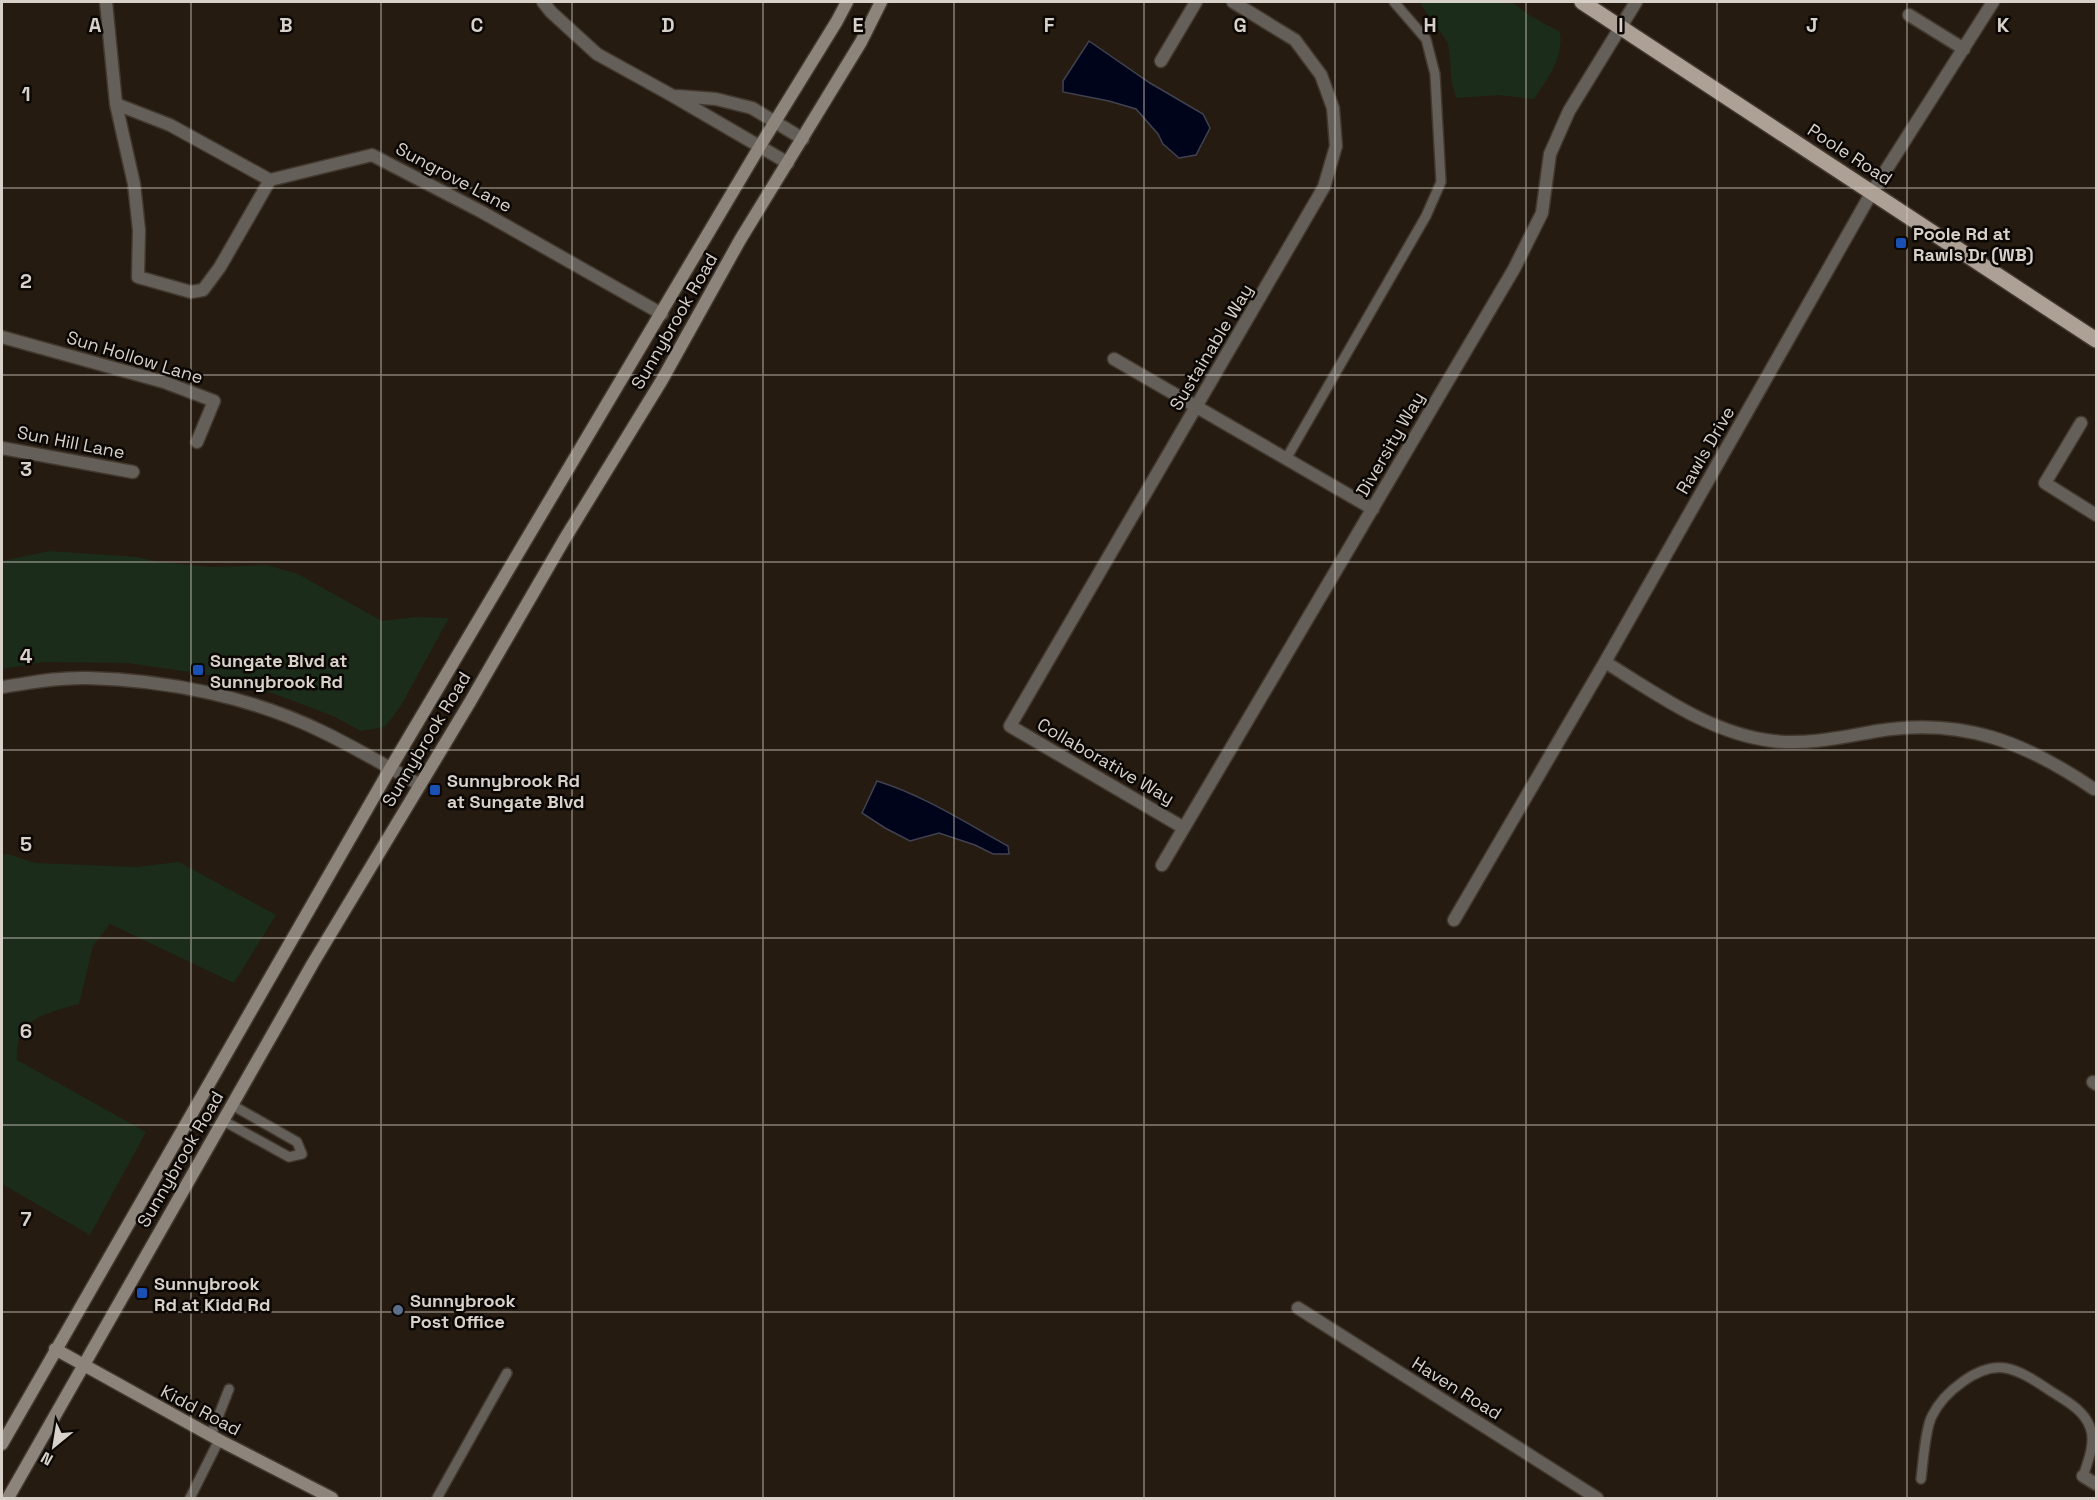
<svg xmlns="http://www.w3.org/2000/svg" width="2098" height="1500" font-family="'Space Grotesk',sans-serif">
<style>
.green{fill:#1c2c1a}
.water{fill:#00041b;stroke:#414250;stroke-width:1.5}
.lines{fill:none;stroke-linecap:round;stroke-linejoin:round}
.lane-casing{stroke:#42382e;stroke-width:12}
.street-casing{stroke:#42382e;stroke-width:15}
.secondary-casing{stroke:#42382e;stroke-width:15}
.primary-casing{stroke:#42382e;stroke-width:18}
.lane{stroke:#645f59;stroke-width:9}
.street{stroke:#645f59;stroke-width:12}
.secondary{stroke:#8d847b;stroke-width:12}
.primary{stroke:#ada196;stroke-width:15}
.grid{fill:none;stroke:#d8d1ca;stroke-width:1.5;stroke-opacity:0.55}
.transit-dot{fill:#1a4fb4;stroke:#0b0704;stroke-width:2}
.service-dot{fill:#5c6f8a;stroke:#0b0704;stroke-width:2}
.labels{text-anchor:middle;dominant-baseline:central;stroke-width:5;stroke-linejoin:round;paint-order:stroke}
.street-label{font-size:18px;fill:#d8d1ca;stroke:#0b0704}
.poi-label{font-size:18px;font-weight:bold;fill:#d8d1ca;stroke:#0b0704;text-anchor:start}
.grid-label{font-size:20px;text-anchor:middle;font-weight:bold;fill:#d8d1ca;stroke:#0b0704;stroke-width:5;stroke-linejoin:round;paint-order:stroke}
</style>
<rect width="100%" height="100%" fill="#251b10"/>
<path class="green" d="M 1419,2 L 1512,2 L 1529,15 L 1560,32 C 1564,58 1548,78 1534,99 L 1498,95 L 1456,98 L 1452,83 L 1448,43 Z
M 49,551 L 138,557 L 157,562 L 213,567 L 267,565 L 298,574 L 382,621 L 416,617 L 449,618 L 400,707 L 385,727 L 361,731 L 333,716 L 275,694 L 216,676 L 128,663 L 44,662 L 2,669 L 2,561 Z
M 8,854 L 35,863 L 135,867 L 179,862 L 276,915 L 234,983 L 110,924 L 93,946 L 79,1004 C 47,1013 14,1018 17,1060 L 146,1132 L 90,1235 L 2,1184 L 2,855 Z"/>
<path class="water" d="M 1089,41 L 1150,83 L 1203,114 L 1210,128 L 1196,155 L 1179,158 L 1163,144 L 1158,134 L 1136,109 L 1109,101 L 1063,92 L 1063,81 Z
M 877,781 C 923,795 966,823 1008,846 L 1009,854 L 993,854 L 975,845 L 939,833 L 910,841 L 885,828 L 862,813 Z"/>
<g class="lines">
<defs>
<path id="lane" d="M 1286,459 L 1426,216 L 1441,182 L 1435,74 L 1426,39 L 1394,2
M 222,1120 L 289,1157 L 302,1154 L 297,1142 L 232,1105
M 211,1435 L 229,1389
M 1921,1479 C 1923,1464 1925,1429 1932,1416 C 1943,1393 1978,1364 2005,1368 C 2021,1371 2034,1380 2046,1388 C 2062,1399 2083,1408 2090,1427 C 2096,1442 2088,1462 2083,1476
M 190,1498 L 219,1440
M 437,1498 L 507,1373"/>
<path id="street" d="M 106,2 L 116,104 L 170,125 L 270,180 L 372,155 L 482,212 L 662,314
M 543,2 L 551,12 L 597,54 L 673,96 L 788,163
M 1909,15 L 1964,49
M 1161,61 L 1196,2
M 677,96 L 716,99 L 752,108 L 803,139
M 116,104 L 134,184 L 139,230 L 138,277 L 191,292 L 203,290 L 220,267 L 270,180
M 2,337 L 164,382 L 214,401 L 197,442
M 1114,359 L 1373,509
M 2081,423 L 2045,483 L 2096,515
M 2,448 L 133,472
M 1605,662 C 1657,694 1711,734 1773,741 C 1808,745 1842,737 1877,731 C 1962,717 2025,742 2094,789
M 2,687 C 30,683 59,677 88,678 C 167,680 252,697 323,732 C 356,748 388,767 420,785
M 1184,828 L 1010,726 L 1324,187 L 1336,146 L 1333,108 L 1321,75 L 1295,40 L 1233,2
M 1162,865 L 1514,269 L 1542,213 L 1550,154 L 1569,111 L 1636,2
M 1454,920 L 1605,662 L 1872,192 L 1993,2
M 2093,1082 L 2096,1084
M 1298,1308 L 1597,1498
M 2083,1476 L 2096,1484"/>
<path id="secondary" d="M 55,1349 L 219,1440 L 332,1498
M 2,1444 L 390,769 L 760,146 L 837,21 L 847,2
M 8,1498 L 313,963 L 470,702 L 564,540 L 662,380 L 740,240 L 861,42 L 881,2"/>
<path id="primary" d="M 1582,2 L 2096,340"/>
</defs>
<use href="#lane" class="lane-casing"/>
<use href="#street" class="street-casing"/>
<use href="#secondary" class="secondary-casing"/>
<use href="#primary" class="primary-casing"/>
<use href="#lane" class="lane"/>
<use href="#street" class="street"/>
<use href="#secondary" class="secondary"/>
<use href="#primary" class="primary"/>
</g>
<path class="grid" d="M 191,2 L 191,1498M 381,2 L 381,1498M 572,2 L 572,1498M 763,2 L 763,1498M 954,2 L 954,1498M 1144,2 L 1144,1498M 1335,2 L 1335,1498M 1526,2 L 1526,1498M 1717,2 L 1717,1498M 1907,2 L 1907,1498M 2,188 L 2096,188M 2,375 L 2096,375M 2,562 L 2096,562M 2,750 L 2096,750M 2,938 L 2096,938M 2,1125 L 2096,1125M 2,1312 L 2096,1312"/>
<g class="transit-dot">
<rect x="1895" y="237" width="12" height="12" rx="3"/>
<rect x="192" y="664" width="12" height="12" rx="3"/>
<rect x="429" y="784" width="12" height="12" rx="3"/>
<rect x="136" y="1287" width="12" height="12" rx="3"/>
</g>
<circle class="service-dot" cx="398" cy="1310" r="6"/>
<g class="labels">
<g class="street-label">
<text transform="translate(1850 154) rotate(33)">Poole Road</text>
<text transform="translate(454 177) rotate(28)">Sungrove Lane</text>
<text transform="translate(674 321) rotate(-60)">Sunnybrook Road</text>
<text transform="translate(1211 347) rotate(-59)">Sustainable Way</text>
<text transform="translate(135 357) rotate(17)">Sun Hollow Lane</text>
<text transform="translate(71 442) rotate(11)">Sun Hill Lane</text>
<text transform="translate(1390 444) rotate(-60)">Diversity Way</text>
<text transform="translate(1705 450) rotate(-60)">Rawls Drive</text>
<text transform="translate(426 739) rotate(-59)">Sunnybrook Road</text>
<text transform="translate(1106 761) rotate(30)">Collaborative Way</text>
<text transform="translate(180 1159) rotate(-60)">Sunnybrook Road</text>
<text transform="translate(1457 1388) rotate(32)">Haven Road</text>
<text transform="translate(201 1410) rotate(28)">Kidd Road</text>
</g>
<g class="poi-label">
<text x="1913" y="233">Poole Rd at<tspan x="1913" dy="21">Rawls Dr (WB)</tspan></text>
<text x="210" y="660">Sungate Blvd at<tspan x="210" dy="21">Sunnybrook Rd</tspan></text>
<text x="447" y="780">Sunnybrook Rd<tspan x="447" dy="21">at Sungate Blvd</tspan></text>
<text x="154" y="1283">Sunnybrook<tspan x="154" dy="21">Rd at Kidd Rd</tspan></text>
<text x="410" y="1300">Sunnybrook<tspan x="410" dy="21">Post Office</tspan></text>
</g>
</g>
<g class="grid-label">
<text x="95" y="32">A</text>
<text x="286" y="32">B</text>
<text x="477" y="32">C</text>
<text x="668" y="32">D</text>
<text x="858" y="32">E</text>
<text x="1049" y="32">F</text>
<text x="1240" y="32">G</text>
<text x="1430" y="32">H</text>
<text x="1621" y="32">I</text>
<text x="1812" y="32">J</text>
<text x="2003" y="32">K</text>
<text x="26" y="101">1</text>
<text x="26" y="288">2</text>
<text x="26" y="476">3</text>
<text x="26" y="663">4</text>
<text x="26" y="851">5</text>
<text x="26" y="1038">6</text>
<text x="26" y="1226">7</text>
</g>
<rect width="2098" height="1500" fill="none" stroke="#d8d1ca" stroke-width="6"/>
<g transform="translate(54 1446) rotate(210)" stroke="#0b0704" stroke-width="4.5" paint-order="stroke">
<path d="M0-4.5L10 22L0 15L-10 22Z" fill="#d8d1ca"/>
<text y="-9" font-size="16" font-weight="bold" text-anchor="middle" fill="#d8d1ca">N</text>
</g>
</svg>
